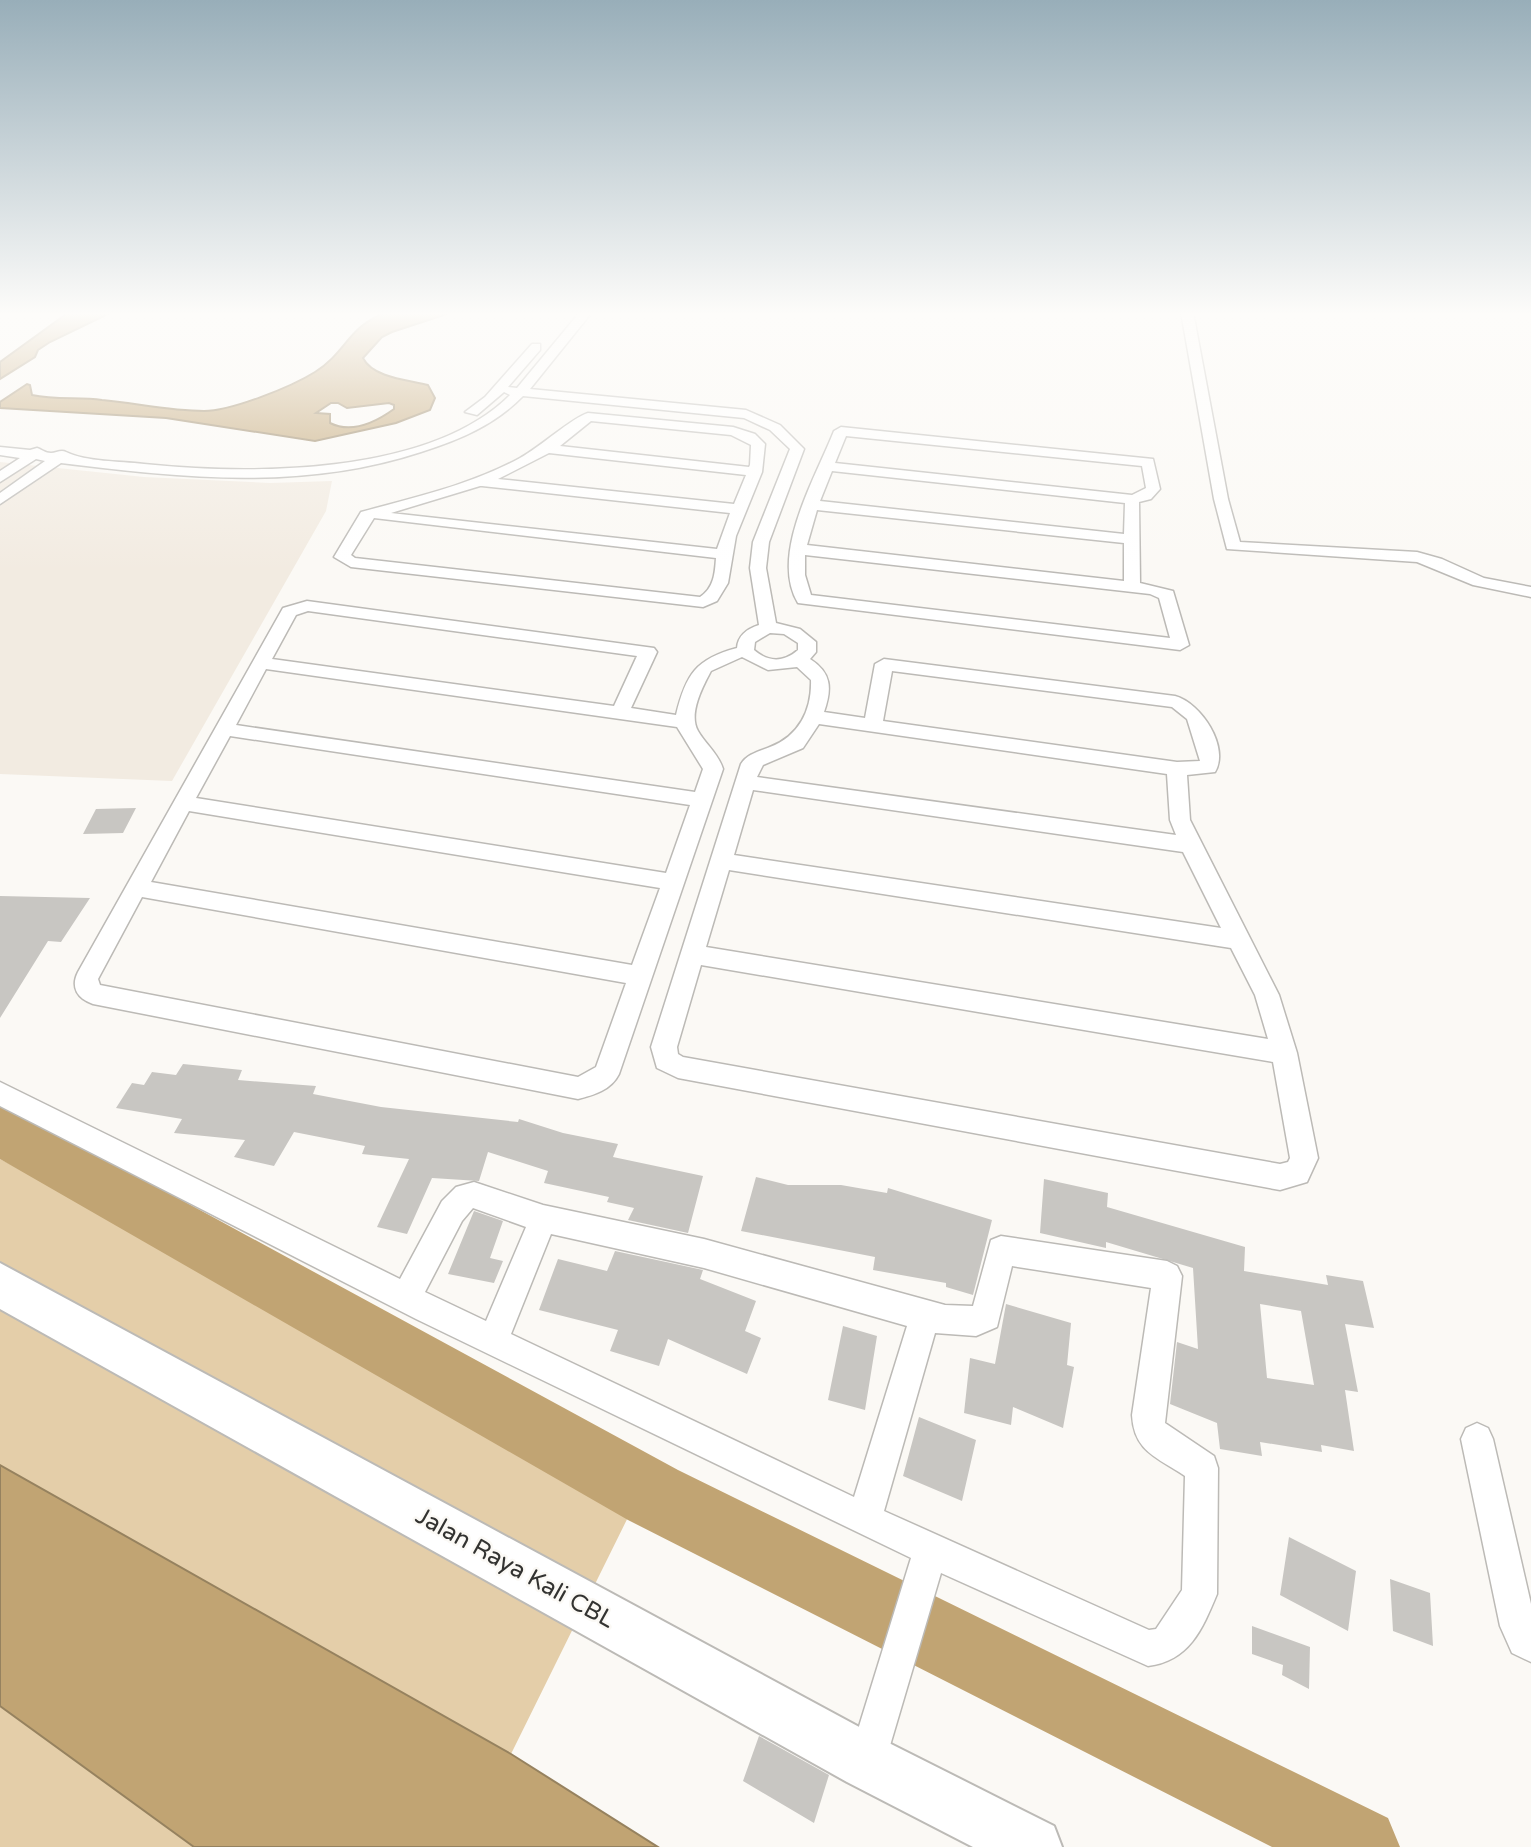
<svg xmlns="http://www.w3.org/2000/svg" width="1531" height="1847" font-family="'Varela Round',sans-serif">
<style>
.built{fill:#f2ebe1}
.green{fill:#e4cea9}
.water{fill:#c1a473;stroke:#96825f;stroke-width:2;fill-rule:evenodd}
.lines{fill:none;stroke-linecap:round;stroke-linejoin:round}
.river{fill:#c1a473;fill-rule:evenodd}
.building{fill:#c8c6c2;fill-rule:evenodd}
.street-casing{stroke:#bcbab6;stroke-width:3}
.secondary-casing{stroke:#bcbab6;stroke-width:4}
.street{fill:#fff;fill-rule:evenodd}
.secondary{fill:#fff;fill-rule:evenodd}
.labels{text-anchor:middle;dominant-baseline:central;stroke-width:5;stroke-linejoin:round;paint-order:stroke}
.near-street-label{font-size:24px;fill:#333331;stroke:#fbf9f5}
</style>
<rect width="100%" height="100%" fill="#fbf9f5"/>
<path class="built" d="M 0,462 L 144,477 L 270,483 L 332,481 L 326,511 L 172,781 L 0,774 Z"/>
<path class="green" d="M 0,1159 L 641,1491 L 511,1754 L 0,1465 Z
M 0,1706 L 194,1847 L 0,1847 Z"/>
<path class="water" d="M 69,312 L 112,312 L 50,342 L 38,350 L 35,357 L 0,379 L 0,362 Z
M 388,312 L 453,312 L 392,332 L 382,337 L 363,358 C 373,378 409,380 428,385 L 435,398 L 430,410 L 396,423 L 315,441 L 166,418 L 0,408 L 0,402 L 27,384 L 30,385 L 32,395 C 55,400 79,397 102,400 C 135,403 170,411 204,411 C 231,411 291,387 315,372 C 347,352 348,325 388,312 ZM 331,403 L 338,403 L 347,408 L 389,403 L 394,405 L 394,409 C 376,422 352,434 330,423 L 330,414 L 316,413 Z
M 0,1465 L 511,1754 L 658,1847 L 194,1847 L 0,1706 Z"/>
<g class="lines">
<path class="river" d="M 0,1105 L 20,1112 L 678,1470 L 1388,1818 L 1400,1847 L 1272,1847 L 628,1520 L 0,1159 Z"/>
</g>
<path class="building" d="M 136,808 L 123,833 L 83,834 L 96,809 Z
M 0,896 L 90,898 L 61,942 L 48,941 L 0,1018 Z
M 183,1064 L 242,1070 L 238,1080 L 316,1086 L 313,1094 L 381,1107 L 518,1122 L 519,1119 L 563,1133 L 618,1144 L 613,1157 L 703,1176 L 688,1233 L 628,1220 L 634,1208 L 607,1202 L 609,1197 L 544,1183 L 548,1171 L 488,1152 L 479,1181 L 432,1178 L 407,1234 L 377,1227 L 409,1159 L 362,1154 L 365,1146 L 294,1132 L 274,1166 L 234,1157 L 245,1140 L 174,1133 L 182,1119 L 116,1108 L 132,1083 L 144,1085 L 152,1072 L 176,1075 Z
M 756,1177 L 788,1185 L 841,1185 L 887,1193 L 888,1188 L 992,1220 L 973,1295 L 946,1287 L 946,1283 L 873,1270 L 875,1257 L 741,1231 Z
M 1044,1179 L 1108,1193 L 1107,1207 L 1245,1247 L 1244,1271 L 1328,1285 L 1326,1275 L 1363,1281 L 1374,1328 L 1345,1324 L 1358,1392 L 1345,1390 L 1354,1451 L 1321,1445 L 1322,1452 L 1260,1442 L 1262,1456 L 1220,1449 L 1217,1423 L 1170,1404 L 1177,1342 L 1198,1349 L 1193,1268 L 1106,1242 L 1106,1248 L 1040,1233 ZM 1260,1304 L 1301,1311 L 1314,1385 L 1267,1378 Z
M 474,1211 L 503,1221 L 490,1258 L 503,1261 L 494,1283 L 448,1274 Z
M 615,1251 L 703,1270 L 700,1279 L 756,1301 L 745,1331 L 761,1338 L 747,1374 L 668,1339 L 659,1366 L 610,1351 L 618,1330 L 539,1310 L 558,1259 L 607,1271 Z
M 1006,1304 L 1071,1323 L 1067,1365 L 1074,1367 L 1063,1428 L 1013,1407 L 1011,1425 L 964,1413 L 970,1358 L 995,1364 Z
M 843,1326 L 877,1336 L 865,1410 L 828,1400 Z
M 919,1417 L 976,1440 L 962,1501 L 903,1476 Z
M 1289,1537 L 1356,1571 L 1348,1631 L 1280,1595 Z
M 1390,1579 L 1430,1593 L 1433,1646 L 1393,1631 Z
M 1252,1626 L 1310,1647 L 1309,1689 L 1282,1675 L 1283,1665 L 1252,1654 Z
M 759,1736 L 829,1775 L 814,1823 L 743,1781 Z"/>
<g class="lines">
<defs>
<path id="street" d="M 580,312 L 592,312 L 530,389 L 746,410 L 780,425 L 804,449 L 769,542 L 766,568 L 776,623 L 800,629 L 816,642 L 816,652 L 810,659 C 832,673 832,689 824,712 L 865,718 L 875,664 L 884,659 L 1175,696 C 1201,703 1230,747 1215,772 L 1187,775 L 1190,820 L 1279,995 L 1297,1053 L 1318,1158 L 1307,1182 L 1280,1190 L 678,1078 L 657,1068 L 651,1047 L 741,764 C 747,754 760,751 770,747 C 799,736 812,710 811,680 L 797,667 L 768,670 L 742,657 L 711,671 C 703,686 688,714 698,731 C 706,745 718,753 723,769 L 619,1074 C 611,1090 594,1095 578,1099 L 93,1004 C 78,999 70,988 78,972 L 283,608 L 307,601 L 654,648 L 657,652 L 631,708 L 676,715 C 686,674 696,659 737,648 C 738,635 747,629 759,625 L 750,568 L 753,542 L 790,449 L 770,430 L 744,418 L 523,396 C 495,425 459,440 421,452 C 303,491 182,478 61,463 L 0,504 L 0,493 L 45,461 L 36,459 L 0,482 L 0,471 L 20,458 L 0,455 L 0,447 L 30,450 L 37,448 C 43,450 45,453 51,453 C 56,453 61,449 66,452 C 87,462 119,461 144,464 C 250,475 429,476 510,395 L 504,392 L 477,415 L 465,412 L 485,397 L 532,344 L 540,344 L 540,350 L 508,387 L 517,388 ZM 308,611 L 637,656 L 614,706 L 272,659 L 296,615 ZM 770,633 L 784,634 L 798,643 L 798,650 C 783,663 768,662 754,650 L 755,642 ZM 266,669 L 677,727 L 703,769 L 695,792 L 236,725 ZM 892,671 L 1172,707 L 1187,719 L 1200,761 L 1177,762 L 883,721 ZM 819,724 L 1167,774 L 1170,820 L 1176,835 L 757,777 L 763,765 L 803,748 ZM 230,736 L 690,805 L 666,873 L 196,798 ZM 753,790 L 1183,852 L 1221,928 L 734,855 ZM 189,811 L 660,888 L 632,965 L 151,882 ZM 729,870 L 1231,948 L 1255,995 L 1268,1039 L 706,947 ZM 142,897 L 626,983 L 596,1067 L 578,1077 L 100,985 L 98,979 ZM 701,965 L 1273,1062 L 1290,1158 L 1288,1162 L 1280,1164 L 683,1057 L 678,1054 L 677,1047 Z
M 1181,312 L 1193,312 L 1228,499 L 1240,542 L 1417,552 L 1442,559 L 1484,578 L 1531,587 L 1531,597 L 1473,585 L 1417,562 L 1227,549 L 1214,499 Z
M 588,413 L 733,427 L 755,434 L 765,444 L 762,472 L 736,536 L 728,583 L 717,601 L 703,607 L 351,567 L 334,557 L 361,512 C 415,497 471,485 520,458 C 539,448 573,417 588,413 ZM 591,421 L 731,435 L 751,445 L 750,465 L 749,467 L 560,446 ZM 549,453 L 746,475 L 734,504 L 498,479 ZM 480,486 L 482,486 L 730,513 L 717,549 L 391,513 ZM 374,518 L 716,558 C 715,573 714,588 700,597 L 355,558 L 351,555 Z
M 841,427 L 1153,459 L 1160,489 L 1151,499 L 1139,502 L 1140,583 L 1173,591 L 1189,645 L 1180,650 L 798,603 C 769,555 816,477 834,431 ZM 846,436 L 1142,466 L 1146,488 L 1132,495 L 835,463 ZM 832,471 L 1125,503 L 1124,534 L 820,501 ZM 817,510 L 1124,543 L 1124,581 L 807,545 ZM 805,555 L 1150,594 L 1159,598 L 1170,638 L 811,595 L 805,575 Z
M 0,1082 L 400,1279 L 442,1201 L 456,1187 L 474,1182 L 543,1205 L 704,1239 L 945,1305 L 973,1306 L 991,1240 L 1001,1236 L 1167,1261 L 1177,1266 L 1182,1276 L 1165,1423 L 1214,1456 L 1218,1468 L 1217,1594 C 1202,1630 1189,1661 1148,1666 L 941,1573 L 881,1776 L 867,1781 L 853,1776 L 848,1762 L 911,1558 L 416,1319 L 0,1106 ZM 473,1208 L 526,1227 L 486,1321 L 425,1292 L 462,1221 ZM 551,1234 L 704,1268 L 907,1326 L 854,1497 L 511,1334 ZM 1012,1266 L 1151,1288 L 1132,1415 C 1134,1452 1157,1457 1185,1476 L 1182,1590 L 1156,1629 L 1149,1630 L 884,1511 L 935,1333 L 976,1336 L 997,1327 Z
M 1477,1423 L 1488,1428 L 1493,1439 L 1531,1604 L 1531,1662 L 1512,1653 L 1500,1626 L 1461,1439 L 1466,1428 Z"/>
<path id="secondary" d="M 0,1263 L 887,1742 L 1054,1826 L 1062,1847 L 973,1847 L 847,1782 L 0,1309 Z"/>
</defs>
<use href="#street" class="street-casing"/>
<use href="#secondary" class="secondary-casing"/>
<use href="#street" class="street"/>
<use href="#secondary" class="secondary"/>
</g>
<linearGradient id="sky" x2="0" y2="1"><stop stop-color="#98aeb9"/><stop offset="0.55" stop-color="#fdfcfa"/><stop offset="1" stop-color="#fdfcfa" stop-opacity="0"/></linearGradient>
<rect width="1531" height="571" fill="url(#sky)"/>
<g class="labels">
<g class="near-street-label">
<text transform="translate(515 1568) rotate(29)">Jalan Raya Kali CBL</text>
</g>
</g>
</svg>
